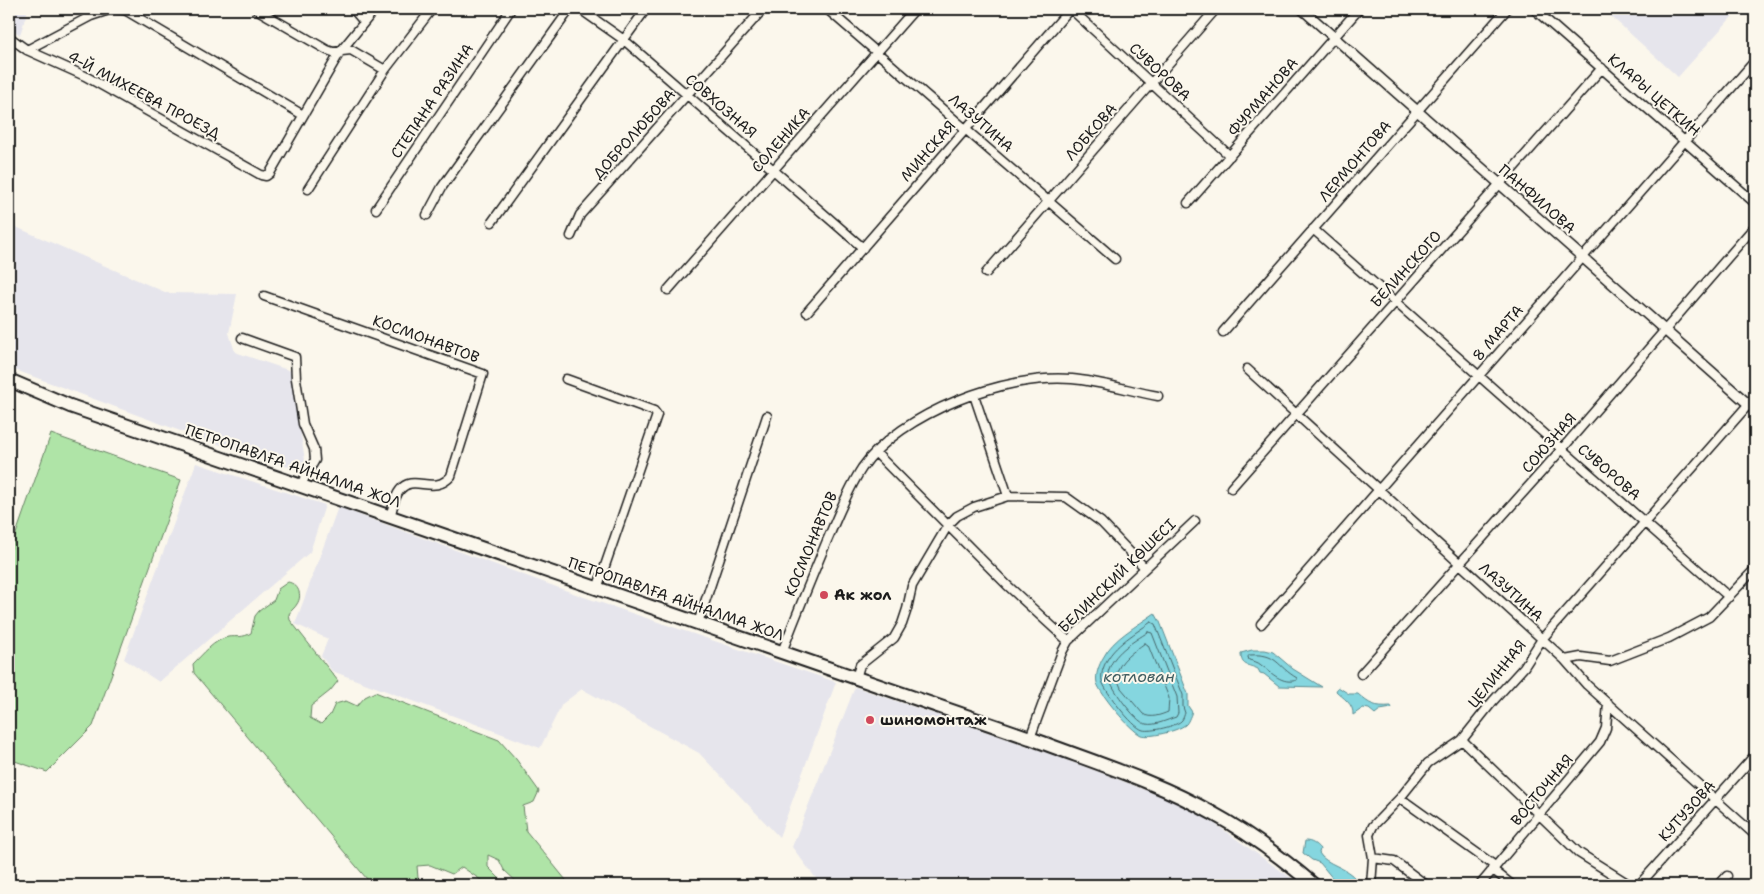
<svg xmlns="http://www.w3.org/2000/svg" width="1764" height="894" font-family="'Shantell Sans',sans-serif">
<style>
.built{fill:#e6e5ec}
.green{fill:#afe4a7;stroke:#668062}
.water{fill:#85d6df;stroke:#5b8c91}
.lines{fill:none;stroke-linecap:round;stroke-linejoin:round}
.shore{stroke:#46666a;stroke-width:1}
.minor-casing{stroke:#1c1c1c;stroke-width:11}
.tertiary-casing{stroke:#1c1c1c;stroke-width:12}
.trunk-casing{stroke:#1c1c1c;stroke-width:16}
.minor{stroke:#fbf7ec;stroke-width:8}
.tertiary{stroke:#fbf7ec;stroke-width:9}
.trunk{stroke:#fbf7ec;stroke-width:12}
.poi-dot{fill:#d1495b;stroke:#fbf7ec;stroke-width:2}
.labels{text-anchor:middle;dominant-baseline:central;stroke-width:4;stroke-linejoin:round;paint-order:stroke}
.street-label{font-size:15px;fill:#1c1c1c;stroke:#fbf7ec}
.poi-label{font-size:15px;font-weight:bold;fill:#1c1c1c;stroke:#fbf7ec;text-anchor:start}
.water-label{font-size:16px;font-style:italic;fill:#415d60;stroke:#fbf7ec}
</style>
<rect width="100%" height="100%" fill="#fbf7ec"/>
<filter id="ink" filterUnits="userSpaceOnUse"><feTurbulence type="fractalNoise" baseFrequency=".02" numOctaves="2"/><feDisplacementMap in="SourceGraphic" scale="10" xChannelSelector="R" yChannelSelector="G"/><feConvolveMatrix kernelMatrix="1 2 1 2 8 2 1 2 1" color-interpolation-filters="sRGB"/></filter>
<g filter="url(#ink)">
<path class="built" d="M 9,9 L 28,9 L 20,35 L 9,27 Z
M 1603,9 L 1739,9 L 1678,77 Z
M 9,224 L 167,293 L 237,294 L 229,333 L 235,352 L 291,371 L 307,473 L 202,439 L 10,368 Z
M 196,463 L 325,505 L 310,552 L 159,682 L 124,659 Z
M 338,507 L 581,596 L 836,682 L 779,837 L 699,753 L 582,689 L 562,704 L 540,748 L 332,671 L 321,656 L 328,639 L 295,624 Z
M 855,687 L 1031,747 L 1110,776 L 1175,802 L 1211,821 L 1301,885 L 821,885 L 792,847 Z"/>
<path class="green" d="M 51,434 L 181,480 L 93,726 L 47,772 L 9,759 L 9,554 Z
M 288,582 C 298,584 303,595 297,604 C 295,608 291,610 289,614 L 290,620 L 338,681 L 330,691 L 311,706 L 310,718 L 321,724 L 330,715 L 335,704 L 346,701 L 357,706 L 365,697 L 375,692 L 499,740 L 516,759 L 539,791 L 534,802 L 523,806 L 526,831 L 570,885 L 520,885 L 504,870 L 499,860 L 488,855 L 488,867 L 506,885 L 488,885 L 462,867 L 452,874 L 430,865 L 417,866 L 418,878 L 422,885 L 372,885 L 194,673 L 193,664 C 203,654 214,640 228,637 C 237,636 243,638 251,633 L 255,616 L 259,611 L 274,600 L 278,589 Z"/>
<path class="water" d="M 1155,613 L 1160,622 L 1188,694 L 1188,706 L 1192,712 C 1190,716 1188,723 1185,725 C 1177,731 1150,738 1141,735 C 1130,730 1100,694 1097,683 C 1095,675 1099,665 1103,658 C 1113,638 1137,626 1155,613 Z
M 1252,650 L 1265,650 L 1273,652 L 1293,669 L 1322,687 L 1279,686 L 1264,674 L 1260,673 L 1258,669 C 1248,664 1241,667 1241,653 Z
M 1338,687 L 1349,694 L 1358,694 C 1370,705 1375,707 1391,706 L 1392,708 L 1380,710 L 1375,714 L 1369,709 L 1363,708 L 1353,715 C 1354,704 1343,698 1336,691 Z
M 1305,841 C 1311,841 1316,844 1320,849 L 1319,853 L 1322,857 C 1333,867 1353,869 1359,885 L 1338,885 L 1320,863 L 1312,860 L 1303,853 Z"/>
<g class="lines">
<path class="shore" d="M 1151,622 L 1155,624 L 1183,695 L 1183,707 L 1185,713 C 1184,715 1184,717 1182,720 C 1178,726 1150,732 1143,730 C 1132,727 1105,691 1102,681 C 1101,678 1102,672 1103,669 C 1110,647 1133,635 1151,622 Z
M 1148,632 L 1152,633 L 1177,697 L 1178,713 L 1176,717 C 1167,720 1155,726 1146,724 C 1136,723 1107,683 1108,673 C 1112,653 1133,642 1148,632 Z
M 1145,643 L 1148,645 L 1169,698 L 1168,712 C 1161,715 1150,719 1143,714 L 1121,688 L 1116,676 C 1119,660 1133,652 1145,643 Z
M 1250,655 C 1278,653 1276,666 1297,678 L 1297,680 C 1282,685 1272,673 1261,665 C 1258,662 1253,661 1249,660 L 1248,657 Z"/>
<defs>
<path id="minor" d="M 118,9 L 125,10 L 303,115
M 256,9 L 327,50 L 333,52 L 351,50 L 385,70
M 353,9 L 364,22
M 580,9 L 624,40 L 863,248
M 827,9 L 1115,259
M 1071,9 L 1230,156
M 1534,9 L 1755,203
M 9,37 L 27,50 L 85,76 L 261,175 L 266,176 L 270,173 L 340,52 L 375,9
M 27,50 L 91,16 L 112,9
M 308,189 L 385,70 L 432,9
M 1188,203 L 1359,9
M 376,209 L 511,9
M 427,215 L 442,187 L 570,9
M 492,222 L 646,9
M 1313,229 L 1729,597
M 571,236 L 580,215 L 763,9
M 986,273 L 1216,9
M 668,290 L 915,9
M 264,296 L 483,374 L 451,476 C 434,496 413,473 400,490 C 394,497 393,508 390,517
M 807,312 L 1070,9
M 1223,332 L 1507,9
M 242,338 L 295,357 L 296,379 L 303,424 L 314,449 L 315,460 L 300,486
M 1247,369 L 1565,660 L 1587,685 L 1755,835
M 566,379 L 654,411 L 657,415 L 597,589
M 974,395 L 1008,496
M 876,453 L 1007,585 L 1068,641
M 1231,488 L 1602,68
M 698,623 L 767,416
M 1261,624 L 1755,61
M 782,652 C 796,616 811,579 826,543 C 837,518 847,491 862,468 C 900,413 1007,373 1072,379 C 1098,381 1131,391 1158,396
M 1565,660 L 1581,657 L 1610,661 L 1669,638 L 1709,617 L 1755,569
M 1361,674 L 1562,449 L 1755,226
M 856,678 L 860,665 L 894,638 L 902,624 L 907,609 L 912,586 L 948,525 L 957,516 L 974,507 L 1008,496 L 1066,497 L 1101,522 L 1145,568
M 1030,738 L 1062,652 L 1068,641 L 1195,521
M 1462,740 L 1579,853 L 1630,885
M 1400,798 L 1495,866
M 1373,858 L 1394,861 L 1426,885
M 1492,869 L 1512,885
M 1371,885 L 1373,858 L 1369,835 L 1373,826 L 1400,798 L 1428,763 L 1462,740 L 1493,701 L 1524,667 L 1542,639 L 1755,397
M 1480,885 L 1600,742 L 1606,728 L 1608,703
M 1639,885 L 1755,755
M 1719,885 L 1727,876"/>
<path id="tertiary" d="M 1302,9 L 1755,410"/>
<path id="trunk" d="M 9,380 L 70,406 L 1030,738 C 1090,761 1156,781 1212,813 C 1249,833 1282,858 1314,885"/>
</defs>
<use href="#minor" class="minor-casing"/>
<use href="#tertiary" class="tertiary-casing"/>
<use href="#trunk" class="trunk-casing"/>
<use href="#minor" class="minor"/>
<use href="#tertiary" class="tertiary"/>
<use href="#trunk" class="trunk"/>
</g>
</g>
<g class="poi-dot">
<circle cx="824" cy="595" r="5"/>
<circle cx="870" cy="720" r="5"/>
</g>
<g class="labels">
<g class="street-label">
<text transform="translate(1160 72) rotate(43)">СУВОРОВА</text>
<text transform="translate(144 95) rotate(28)">4-Й МИХЕЕВА ПРОЕЗД</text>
<text transform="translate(1654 95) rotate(41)">КЛАРЫ ЦЕТКИН</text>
<text transform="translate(1263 97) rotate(-49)">ФУРМАНОВА</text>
<text transform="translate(432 101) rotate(-56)">СТЕПАНА РАЗИНА</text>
<text transform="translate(721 106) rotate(41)">СОВХОЗНАЯ</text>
<text transform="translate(981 123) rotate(41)">ЛАЗУТИНА</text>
<text transform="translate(1091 132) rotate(-49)">ЛОБКОВА</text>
<text transform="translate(634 134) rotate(-48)">ДОБРОЛЮБОВА</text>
<text transform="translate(781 140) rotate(-49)">СОЛЕНИКА</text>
<text transform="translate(928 151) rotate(-49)">МИНСКАЯ</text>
<text transform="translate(1355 161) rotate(-49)">ЛЕРМОНТОВА</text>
<text transform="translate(1537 199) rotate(41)">ПАНФИЛОВА</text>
<text transform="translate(1406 269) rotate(-48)">БЕЛИНСКОГО</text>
<text transform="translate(1498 333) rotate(-49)">8 МАРТА</text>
<text transform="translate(426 339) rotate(20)">КОСМОНАВТОВ</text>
<text transform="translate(1549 443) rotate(-49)">СОЮЗНАЯ</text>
<text transform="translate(293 466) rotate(19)">ПЕТРОПАВЛҒА АЙНАЛМА ЖОЛ</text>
<text transform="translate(1609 472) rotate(41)">СУВОРОВА</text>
<text transform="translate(811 544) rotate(-67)">КОСМОНАВТОВ</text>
<text transform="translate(1117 576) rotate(-44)">БЕЛИНСКИЙ КӨШЕСІ</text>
<text transform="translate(1511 592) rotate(42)">ЛАЗУТИНА</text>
<text transform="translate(676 599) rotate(19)">ПЕТРОПАВЛҒА АЙНАЛМА ЖОЛ</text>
<text transform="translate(1497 674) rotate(-51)">ЦЕЛИННАЯ</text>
<text transform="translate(1542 790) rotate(-50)">ВОСТОЧНАЯ</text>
<text transform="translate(1687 811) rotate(-48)">КУТУЗОВА</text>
</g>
<g class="poi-label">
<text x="834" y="595">Ак жол</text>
<text x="880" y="720">шиномонтаж</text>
</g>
<g class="water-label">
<text x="1139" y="676">котлован</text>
</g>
</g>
<rect width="1764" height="894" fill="none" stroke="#fbf7ec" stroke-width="30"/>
<rect x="15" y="15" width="1734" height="864" fill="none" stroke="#1c1c1c" stroke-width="2" filter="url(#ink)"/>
</svg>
